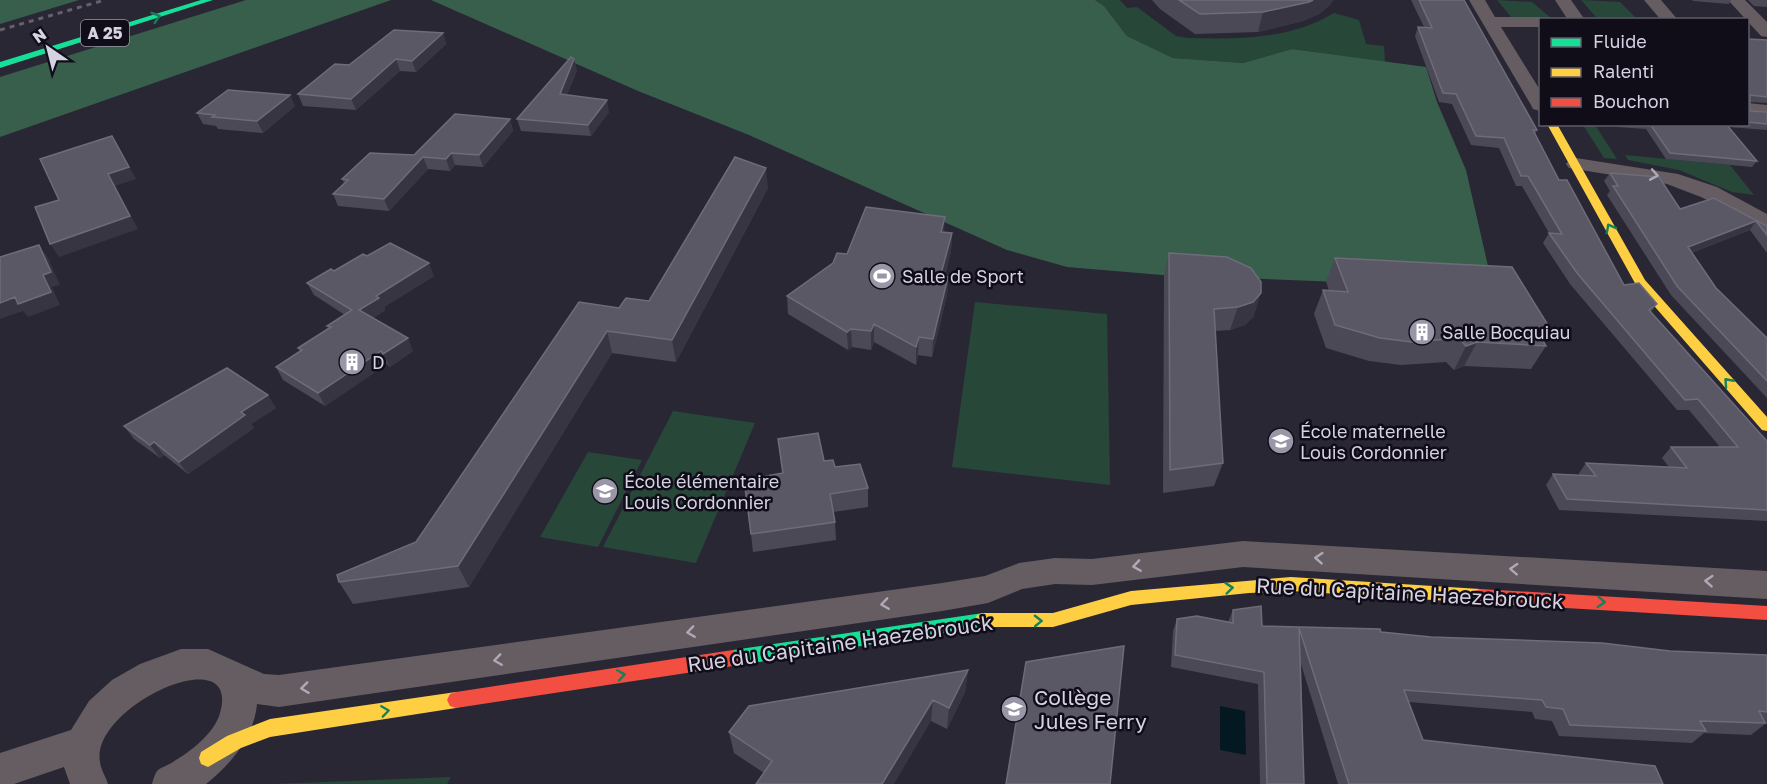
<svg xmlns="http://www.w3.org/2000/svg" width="1767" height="784" font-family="'Golos Text',sans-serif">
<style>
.green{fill:#274739}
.forest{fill:#375f4c}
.water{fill:#041821}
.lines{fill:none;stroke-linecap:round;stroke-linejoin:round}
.street{fill:#655d61;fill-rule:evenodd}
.fast{fill:#16e098;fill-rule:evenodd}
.slow{fill:#ffcf43;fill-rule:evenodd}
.jam{fill:#f24e42;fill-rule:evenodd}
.rail{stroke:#666168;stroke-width:3;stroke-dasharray:5 5;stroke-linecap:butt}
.wall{fill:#4c4957}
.shaded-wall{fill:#383543}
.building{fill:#5b5866;stroke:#6e6b7a;stroke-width:1.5}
.oneway{stroke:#13815e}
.oneway2{stroke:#aea9b6}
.labels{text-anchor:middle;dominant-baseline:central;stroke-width:5;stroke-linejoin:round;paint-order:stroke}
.shield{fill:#100d18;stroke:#9a97a7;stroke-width:1.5}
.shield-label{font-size:16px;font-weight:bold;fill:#d5d2e4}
.poi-label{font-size:18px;fill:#d5d2e4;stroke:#100d18;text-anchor:start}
.near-street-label{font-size:21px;fill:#d5d2e4;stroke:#100d18}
.near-poi-label{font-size:21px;fill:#d5d2e4;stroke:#100d18;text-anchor:start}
</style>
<rect width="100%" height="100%" fill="#2a2735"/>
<path class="green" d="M 1095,0 L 1120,0 L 1127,8 L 1137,7 L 1176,36 L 1188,38 C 1239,39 1289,40 1334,13 L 1359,20 L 1366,44 L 1384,46 L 1385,62 L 1292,49 L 1243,63 L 1173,58 L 1127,36 L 1104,6 Z
M 1497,0 L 1532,2 L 1551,18 L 1512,18 Z
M 1581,0 L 1620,2 L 1635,17 L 1596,17 Z
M 1583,125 L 1595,125 L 1617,159 L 1604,158 Z
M 1625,155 L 1730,165 L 1754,195 L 1732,192 L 1679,170 L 1628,160 Z
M 975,302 L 1107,314 L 1110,485 L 952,467 Z
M 673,411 L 755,423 L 696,563 L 603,547 Z
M 588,452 L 642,460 L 598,547 L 540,537 Z
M 451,777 L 447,784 L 273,784 Z"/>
<path class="forest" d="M 0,0 L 79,0 L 0,24 Z
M 246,0 L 391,0 L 0,137 L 0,77 Z
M 431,0 L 1095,0 L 1104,6 L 1127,36 L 1173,58 L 1243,63 L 1292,49 L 1426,67 L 1437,102 L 1466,170 L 1493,288 L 1162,275 L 1067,267 L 1007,250 L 749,135 L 638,91 Z"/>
<path class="water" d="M 1220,706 L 1245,711 L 1246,755 L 1220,750 Z"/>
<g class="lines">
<path class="street" d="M 1469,0 L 1485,0 L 1495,17 L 1540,17 L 1547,20 L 1540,20 L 1540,27 L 1501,27 L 1540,90 L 1540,111 L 1533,109 L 1531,105 Z
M 1555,0 L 1571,0 L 1585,20 L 1568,20 Z
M 1644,0 L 1661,0 L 1678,20 L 1661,20 Z
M 1728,0 L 1745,0 L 1767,22 L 1767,37 L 1761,36 Z
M 1748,103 L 1767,105 L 1767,117 L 1748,115 Z
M 1576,158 L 1678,174 L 1717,187 L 1767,214 L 1767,230 L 1701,197 L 1667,184 L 1569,168 L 1566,164 L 1569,160 Z
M 1243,541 L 1767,571 L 1767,599 L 1243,567 L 1092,585 L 1055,584 L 1022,589 L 988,603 L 942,611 L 279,707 L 257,704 C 254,737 231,764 206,784 L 152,784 C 153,780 155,774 157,771 C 161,767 169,765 173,762 C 191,751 214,734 220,713 C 242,637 90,706 100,762 C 101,770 106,777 108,784 L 70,784 L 64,767 L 14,784 L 0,784 L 0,753 L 71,730 L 89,701 L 112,680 L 140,664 L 181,649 L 208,649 L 264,674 L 279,675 L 942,583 L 985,576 L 1019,563 L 1055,558 L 1092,559 Z"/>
<path class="fast" d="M 201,0 L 213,0 L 0,68 L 0,62 Z
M 983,613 L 989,615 L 991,620 L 989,625 L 983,627 L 733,666 L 727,663 L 724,658 L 727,653 L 733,650 Z"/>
<path class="slow" d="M 1547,124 L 1557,124 L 1645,280 L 1767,417 L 1767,431 L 1762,430 L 1636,285 Z
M 1291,577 L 1480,589 L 1486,591 L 1488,596 L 1486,601 L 1480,603 L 1291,591 L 1249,593 L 1131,605 L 1053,627 L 983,627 L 977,625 L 975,620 L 977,615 L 983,613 L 1053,613 L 1131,591 Z
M 456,692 L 462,694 L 465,700 L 462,706 L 456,708 L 270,737 L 241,748 L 208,767 L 201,764 L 199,758 L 201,752 L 227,736 L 270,719 Z"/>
<path class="jam" d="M 1480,589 L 1767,606 L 1767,620 L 1480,603 L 1474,601 L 1472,596 L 1474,591 Z
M 733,650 L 739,653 L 742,658 L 739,663 L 733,666 L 456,708 L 450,706 L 447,700 L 450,694 L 456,692 Z"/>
<path class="rail" d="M 0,30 L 105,0"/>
</g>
<path class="wall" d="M 1152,0 L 1333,0 L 1330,5 L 1319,14 L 1303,21 L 1258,32 L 1195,34 L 1160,9 Z
M 1411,0 L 1464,0 L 1537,130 L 1535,135 L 1559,180 L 1624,285 L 1657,304 L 1651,312 L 1767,441 L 1767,521 L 1559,510 L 1546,485 L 1553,474 L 1580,475 L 1579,473 L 1586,463 L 1669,467 L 1662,458 L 1671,447 L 1720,447 L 1689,410 L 1677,410 L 1570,284 L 1543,243 L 1549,233 L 1522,186 L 1516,186 L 1499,148 L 1471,145 L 1452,104 L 1439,102 L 1415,36 L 1418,27 L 1424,27 Z
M 1692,0 L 1731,0 L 1729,4 L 1693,1 Z
M 1748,0 L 1767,0 L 1767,7 L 1754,6 Z
M 443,33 L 446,44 L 416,72 L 400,71 L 356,110 L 303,106 L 298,94 L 349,65 Z
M 1748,39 L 1767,40 L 1767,103 L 1750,102 L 1750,111 L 1767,112 L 1767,130 L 1728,127 L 1757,161 L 1752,167 L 1666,159 L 1646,129 L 1618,127 L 1616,124 L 1748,124 Z
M 577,70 L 567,95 L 609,112 L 591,136 L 521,131 L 517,119 Z
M 295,106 L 263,133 L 218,129 L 216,126 L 203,124 L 197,113 Z
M 510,119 L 513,131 L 483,167 L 455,165 L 450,171 L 428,169 L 389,211 L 338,206 L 333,194 L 344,183 L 342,179 L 414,155 Z
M 1610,173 L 1680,209 L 1714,198 L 1767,226 L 1767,253 L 1750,230 L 1691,253 L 1716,288 L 1767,338 L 1767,398 L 1671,295 L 1607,195 L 1610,191 L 1604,181 Z
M 768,188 L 676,362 L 612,353 L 469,587 L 353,604 L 339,582 L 416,542 L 619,308 L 649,301 Z
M 944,232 L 952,233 L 951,251 L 945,276 L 948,277 L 947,295 L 932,357 L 918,355 L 916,365 L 874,342 L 871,350 L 852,347 L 848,350 L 788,314 L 787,296 L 847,254 Z
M 1169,253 L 1254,316 L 1245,325 L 1230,330 L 1215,331 L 1223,463 L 1214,486 L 1163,493 L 1164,276 Z
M 367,256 L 434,276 L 384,307 L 385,310 L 373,318 L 413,351 L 390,367 L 387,364 L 325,406 L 283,380 L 276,367 L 300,351 L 298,348 L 329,329 L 327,326 L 345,315 L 314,295 L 307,283 Z
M 1335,258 L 1551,330 L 1543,342 L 1546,346 L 1531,369 L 1464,366 L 1454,370 L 1446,362 L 1401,365 L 1369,361 L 1326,348 L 1314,314 L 1323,290 L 1329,291 L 1326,281 Z
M 276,408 L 251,424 L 254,428 L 188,474 L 164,455 L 160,458 L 134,439 L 124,426 Z
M 778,439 L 835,467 L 868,488 L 868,507 L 833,512 L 835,522 L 836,540 L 753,552 L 751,534 L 782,474 Z
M 1233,610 L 1262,626 L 1381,632 L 1431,637 L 1670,651 L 1767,655 L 1767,724 L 1765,724 L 1751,735 L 1704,733 L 1692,743 L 1559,736 L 1552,721 L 1535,719 L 1532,712 L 1409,702 L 1423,740 L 1663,784 L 1338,784 L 1301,664 L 1304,784 L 1260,784 L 1258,684 L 1171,667 L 1173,631 L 1177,619 L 1228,622 Z
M 968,670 L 965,692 L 947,729 L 931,721 L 764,773 L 734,753 L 729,732 Z"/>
<path class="shaded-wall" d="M 1313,0 L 1333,0 L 1330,5 L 1319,14 L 1303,21 L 1258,32 L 1263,12 Z
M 443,33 L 446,44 L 416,72 L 412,61 Z
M 396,59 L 400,71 L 356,110 L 351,99 Z
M 574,59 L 577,70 L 563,105 L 560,94 Z
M 290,95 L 295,106 L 263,133 L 257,121 Z
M 607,100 L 609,112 L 591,136 L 588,125 Z
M 510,119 L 513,131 L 483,167 L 479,155 Z
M 112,136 L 136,179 L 115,186 L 138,229 L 59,257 L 50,244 Z
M 451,153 L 455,165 L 450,171 L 446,159 Z
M 423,157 L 428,169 L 389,211 L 384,199 Z
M 766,168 L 768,188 L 676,362 L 672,340 Z
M 945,217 L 944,235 L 941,232 Z
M 1756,221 L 1750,230 L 1682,256 L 1688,247 Z
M 952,233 L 951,251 L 940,292 L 941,274 Z
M 39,245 L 48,258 L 60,285 L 52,287 L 60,305 L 28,317 L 23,311 L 0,319 L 0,303 L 43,275 Z
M 429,263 L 434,276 L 384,307 L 385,310 L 365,323 L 359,310 L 376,296 Z
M 948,277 L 947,295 L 932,357 L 933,339 Z
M 1261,293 L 1254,316 L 1245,325 L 1230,330 L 1238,307 Z
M 874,324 L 874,342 L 871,350 L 871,331 Z
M 851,329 L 852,347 L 848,350 L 847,332 Z
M 607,331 L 612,353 L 469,587 L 458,566 Z
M 919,337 L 918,355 L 916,365 L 916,347 Z
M 408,338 L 413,351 L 390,367 L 383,354 Z
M 1477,342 L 1464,366 L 1454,370 L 1466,346 Z
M 381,351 L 387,364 L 325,406 L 318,393 Z
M 268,395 L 276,408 L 251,424 L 254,428 L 188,474 L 179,462 L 241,412 Z
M 154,442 L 164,455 L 160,458 L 150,445 Z
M 968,670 L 965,692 L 947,729 L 949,708 Z
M 933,700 L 931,721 L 894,784 L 882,784 Z"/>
<path class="building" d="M 1179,0 L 1313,0 L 1309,2 L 1263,12 L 1200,14 Z
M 1419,0 L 1464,0 L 1537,130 L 1533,130 L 1559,180 L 1567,180 L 1624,285 L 1639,283 L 1657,304 L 1649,310 L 1767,441 L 1767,510 L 1567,499 L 1553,474 L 1596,476 L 1586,463 L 1687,468 L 1671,447 L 1738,447 L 1698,399 L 1685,400 L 1577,273 L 1549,233 L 1562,234 L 1528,176 L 1521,176 L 1504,138 L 1476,136 L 1456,94 L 1443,93 L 1418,27 L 1432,28 Z
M 394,30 L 443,33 L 412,61 L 396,59 L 351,99 L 298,94 L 335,64 L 349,65 Z
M 1748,39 L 1767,40 L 1767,97 L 1750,95 L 1750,111 L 1767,112 L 1767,124 L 1748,122 Z
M 571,57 L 574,59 L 560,94 L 607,100 L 588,125 L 517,119 Z
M 228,90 L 290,95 L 257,121 L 212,117 L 215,115 L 197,113 Z
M 455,114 L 510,119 L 479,155 L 451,153 L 446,159 L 423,157 L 384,199 L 333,194 L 348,180 L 342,179 L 370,153 L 414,155 Z
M 1650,124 L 1726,124 L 1757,161 L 1670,153 Z
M 112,136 L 129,167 L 108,174 L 130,216 L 50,244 L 35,207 L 59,200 L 40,159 Z
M 735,157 L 766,168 L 672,340 L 607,331 L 458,566 L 339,582 L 337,575 L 416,542 L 579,302 L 619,308 L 626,298 L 649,301 Z
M 1610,173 L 1659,177 L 1680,209 L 1714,198 L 1767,226 L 1767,235 L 1756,221 L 1688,247 L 1716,288 L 1767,338 L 1767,381 L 1677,286 L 1613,186 L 1618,186 Z
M 866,207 L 945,217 L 941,232 L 952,233 L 941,274 L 948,277 L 933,339 L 919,337 L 916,347 L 874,324 L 871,331 L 851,329 L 847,332 L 787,296 L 833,263 L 837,253 L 847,254 Z
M 390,243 L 429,263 L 376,296 L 379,298 L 359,310 L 408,338 L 383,354 L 381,351 L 318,393 L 276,367 L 302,350 L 298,348 L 331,327 L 327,326 L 352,310 L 307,283 L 331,269 L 334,271 L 363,254 L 367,256 Z
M 39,245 L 51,272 L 43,275 L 51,292 L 18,304 L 15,297 L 0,303 L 0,257 Z
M 1169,253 L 1227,257 L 1251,268 L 1261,282 L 1261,293 L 1253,302 L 1238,307 L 1214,309 L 1223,463 L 1170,470 Z
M 1335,258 L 1512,267 L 1551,330 L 1536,329 L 1546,346 L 1477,342 L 1466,346 L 1459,338 L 1412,342 L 1380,338 L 1335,325 L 1323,290 L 1348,292 Z
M 227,368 L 268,395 L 241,412 L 245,415 L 179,462 L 154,442 L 150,445 L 124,426 Z
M 818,433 L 824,461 L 833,460 L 835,467 L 860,464 L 868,488 L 830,494 L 835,522 L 751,534 L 744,480 L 783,473 L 778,439 Z
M 1261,606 L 1262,626 L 1380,629 L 1381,632 L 1431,637 L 1602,643 L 1670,651 L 1767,655 L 1767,712 L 1759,711 L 1765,723 L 1700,721 L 1706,731 L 1570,725 L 1563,709 L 1546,707 L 1542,700 L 1404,690 L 1423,740 L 1655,766 L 1663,784 L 1349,784 L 1299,628 L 1304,784 L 1267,784 L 1264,672 L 1175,655 L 1177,619 L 1197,616 L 1233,623 L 1233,610 Z
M 1124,646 L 1110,784 L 1006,784 L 1026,662 Z
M 968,670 L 949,708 L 933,700 L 882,784 L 756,784 L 772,761 L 729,732 L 749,706 Z"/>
<defs><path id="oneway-chevron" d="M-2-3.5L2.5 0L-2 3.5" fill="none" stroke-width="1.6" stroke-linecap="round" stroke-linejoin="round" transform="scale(1.5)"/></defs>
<g class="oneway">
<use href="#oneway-chevron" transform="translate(156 17) rotate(-17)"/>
<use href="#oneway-chevron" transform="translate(1610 228) rotate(-118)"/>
<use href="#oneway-chevron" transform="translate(1728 382) rotate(-132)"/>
<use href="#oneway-chevron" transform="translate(1229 588) rotate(-6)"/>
<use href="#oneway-chevron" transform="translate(1601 602) rotate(4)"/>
<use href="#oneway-chevron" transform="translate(1038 621) rotate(-1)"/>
<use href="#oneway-chevron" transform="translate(621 675) rotate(-9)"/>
<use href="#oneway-chevron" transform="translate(385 711) rotate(-8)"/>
</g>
<g class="oneway2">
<use href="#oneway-chevron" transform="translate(1654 175) rotate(10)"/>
<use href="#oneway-chevron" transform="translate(1319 558) rotate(-176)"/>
<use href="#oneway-chevron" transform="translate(1137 566) rotate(171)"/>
<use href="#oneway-chevron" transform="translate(1514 569) rotate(-177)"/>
<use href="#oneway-chevron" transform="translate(1709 581) rotate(-176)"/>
<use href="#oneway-chevron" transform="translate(885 604) rotate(172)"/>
<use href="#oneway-chevron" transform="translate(691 632) rotate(172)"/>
<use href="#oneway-chevron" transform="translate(498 660) rotate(172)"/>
<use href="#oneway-chevron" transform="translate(305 688) rotate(173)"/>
</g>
<defs>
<symbol id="stadium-disc" viewBox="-11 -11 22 22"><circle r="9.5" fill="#9996a7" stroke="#100d18"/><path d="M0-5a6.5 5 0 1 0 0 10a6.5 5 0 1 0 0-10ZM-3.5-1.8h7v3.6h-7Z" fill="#fff"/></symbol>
<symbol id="building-disc" viewBox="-11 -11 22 22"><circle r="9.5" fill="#9996a7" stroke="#100d18"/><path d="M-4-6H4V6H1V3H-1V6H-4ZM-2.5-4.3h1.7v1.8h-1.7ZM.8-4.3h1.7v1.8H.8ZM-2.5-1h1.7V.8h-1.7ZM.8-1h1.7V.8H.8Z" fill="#fff"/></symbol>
<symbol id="school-disc" viewBox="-11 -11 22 22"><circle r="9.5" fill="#9996a7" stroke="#100d18"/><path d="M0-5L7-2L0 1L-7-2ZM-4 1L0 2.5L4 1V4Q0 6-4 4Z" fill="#fff"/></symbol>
</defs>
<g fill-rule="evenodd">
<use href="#stadium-disc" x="867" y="261" width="30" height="30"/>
<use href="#building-disc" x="1407" y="317" width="30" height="30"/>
<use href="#building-disc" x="337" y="347" width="30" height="30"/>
<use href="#school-disc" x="1266" y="426" width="30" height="30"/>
<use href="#school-disc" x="590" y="476" width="30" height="30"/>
<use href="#school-disc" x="999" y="694" width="30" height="30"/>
</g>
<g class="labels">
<rect class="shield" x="81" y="20" width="48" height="26" rx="4.5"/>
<g class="shield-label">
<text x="105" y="33">A 25</text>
</g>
<g class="poi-label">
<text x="902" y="276">Salle de Sport</text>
<text x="1442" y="332">Salle Bocquiau</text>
<text x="372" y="362">D</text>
<text x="1300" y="431">École maternelle<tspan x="1300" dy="21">Louis Cordonnier</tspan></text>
<text x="624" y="481">École élémentaire<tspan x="624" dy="21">Louis Cordonnier</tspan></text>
</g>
<g class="near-street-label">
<text transform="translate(1410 593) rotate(3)">Rue du Capitaine Haezebrouck</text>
<text transform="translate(840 643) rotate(-8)">Rue du Capitaine Haezebrouck</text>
</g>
<g class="near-poi-label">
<text x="1034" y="697">Collège<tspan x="1034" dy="24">Jules Ferry</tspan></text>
</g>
</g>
<rect x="1539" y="18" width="210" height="108" fill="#100d18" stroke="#5f5c6a" stroke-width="1.5"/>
<rect x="1551" y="38" width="30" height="9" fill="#16e098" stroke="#5f5c6a" stroke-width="1.5"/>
<text x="1593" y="48" font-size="18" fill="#d5d2e4">Fluide</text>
<rect x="1551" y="68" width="30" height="9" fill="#ffcf43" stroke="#5f5c6a" stroke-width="1.5"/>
<text x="1593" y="78" font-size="18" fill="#d5d2e4">Ralenti</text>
<rect x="1551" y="98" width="30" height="9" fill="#f24e42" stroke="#5f5c6a" stroke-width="1.5"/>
<text x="1593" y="108" font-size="18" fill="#d5d2e4">Bouchon</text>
<g transform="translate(48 48) rotate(325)" stroke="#100d18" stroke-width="4.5" paint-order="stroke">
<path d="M0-4.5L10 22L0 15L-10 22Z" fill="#d5d2e4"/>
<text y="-9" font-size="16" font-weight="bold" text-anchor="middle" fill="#d5d2e4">N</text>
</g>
</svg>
